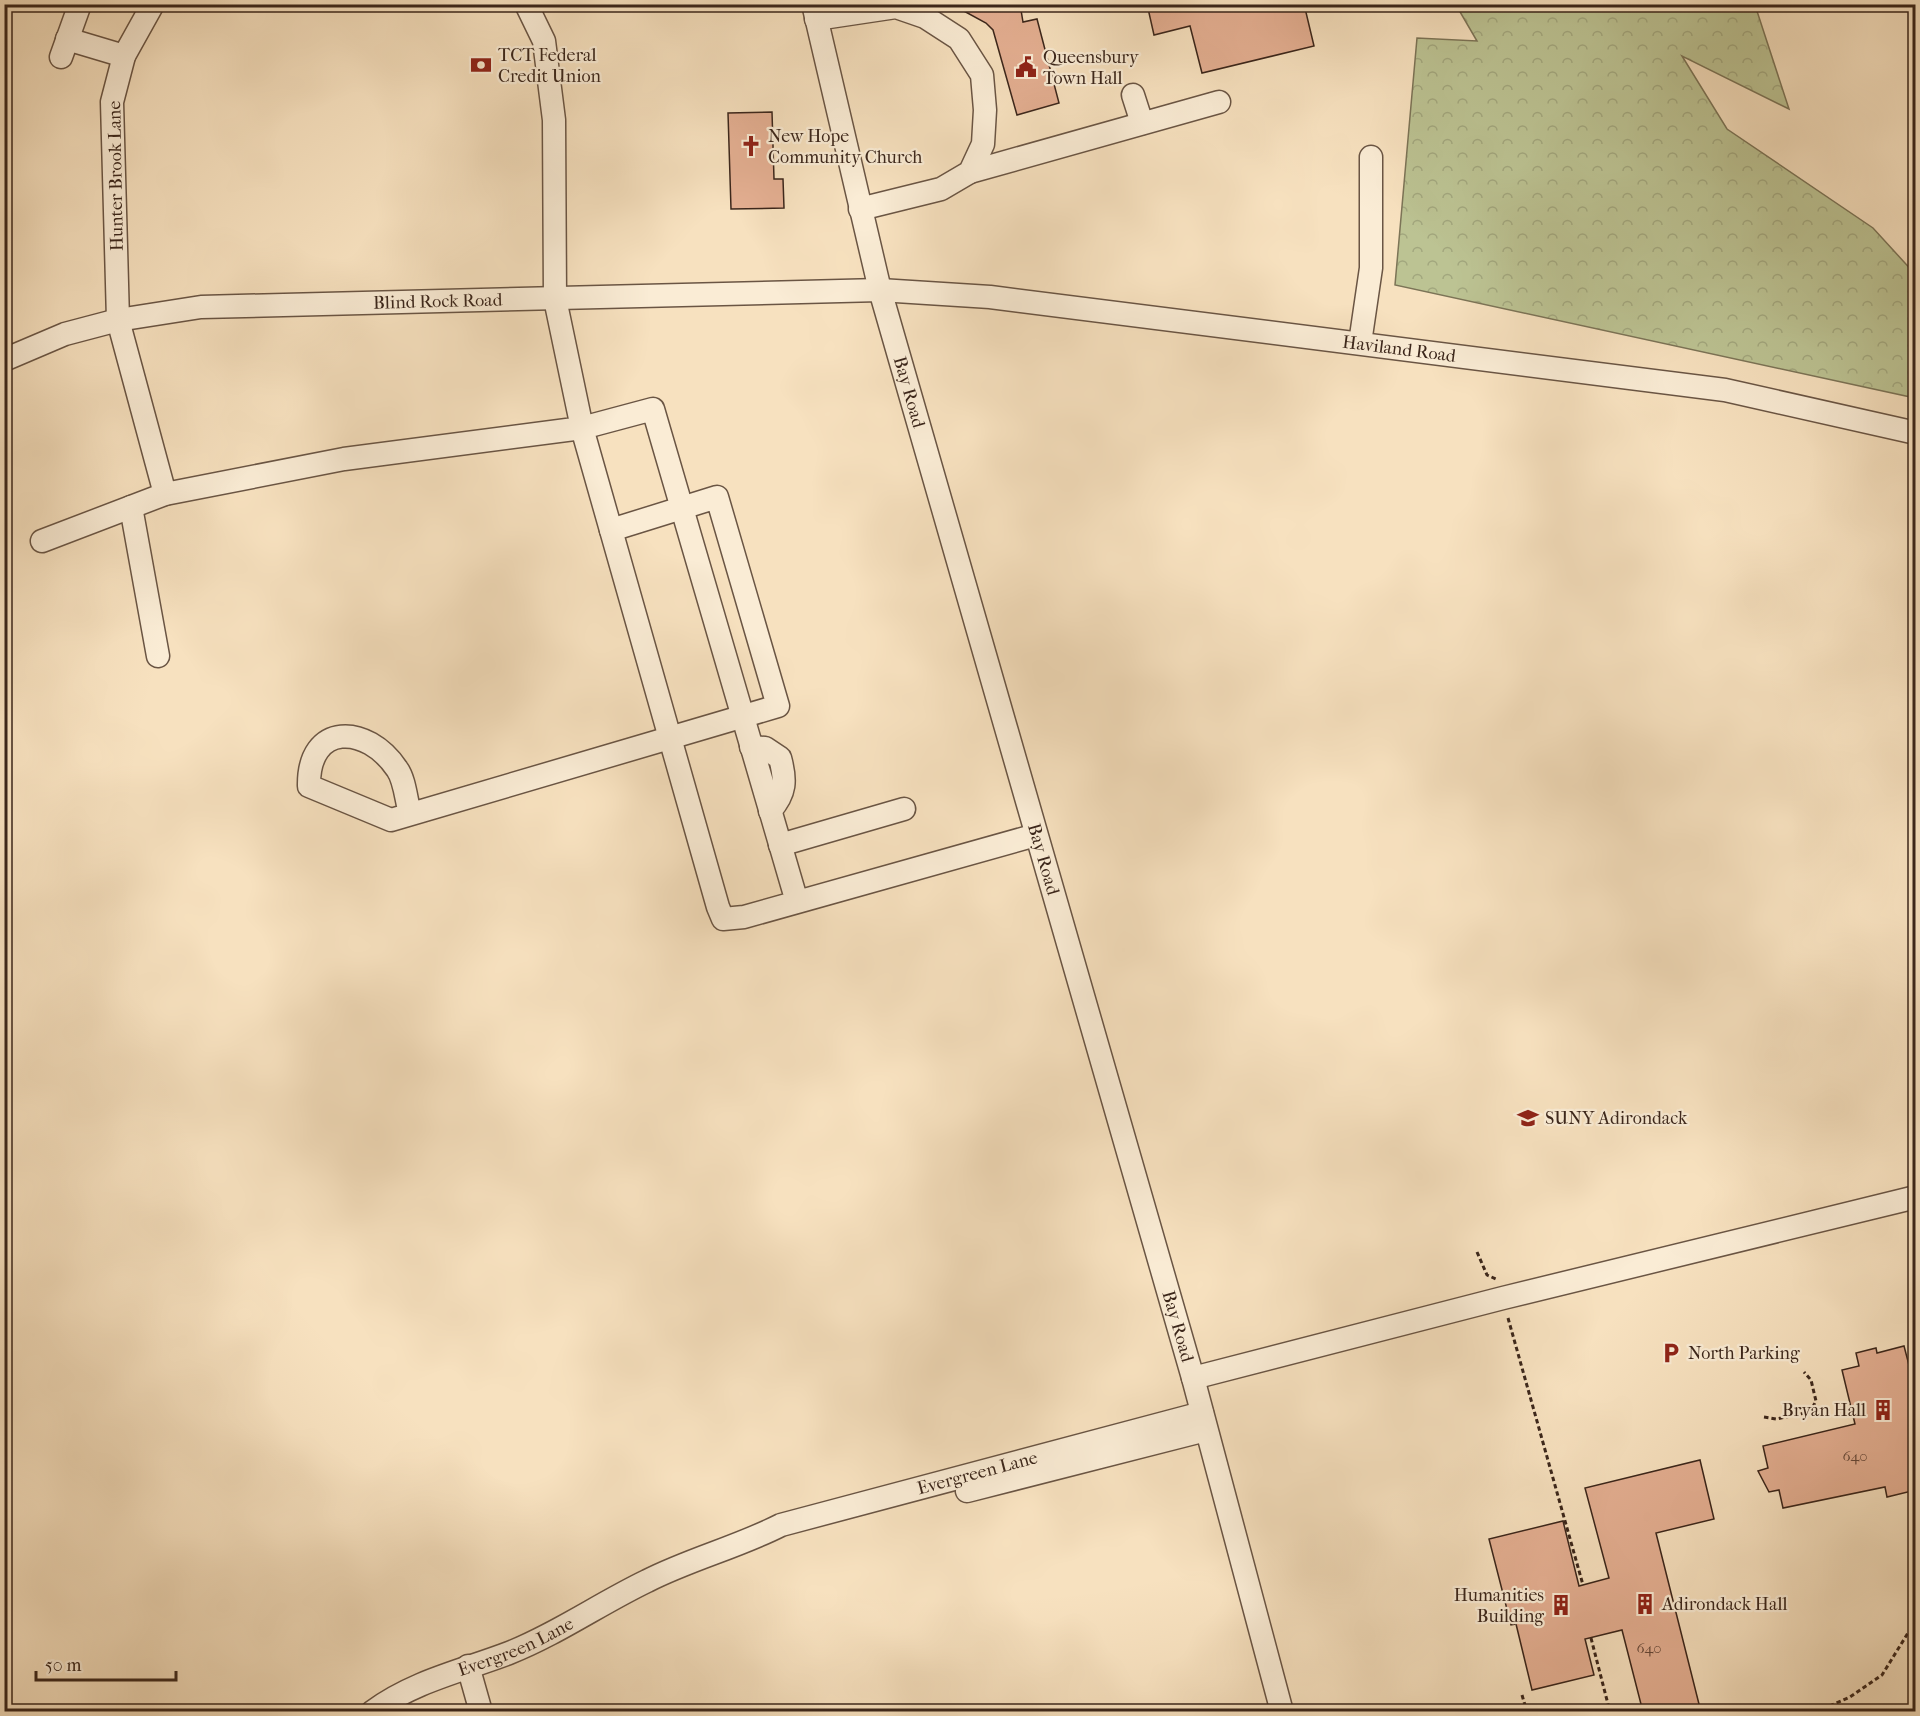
<svg xmlns="http://www.w3.org/2000/svg" width="1920" height="1716" font-family="'IM FELL French Canon',serif">
<style>
.forest{fill:url(#forest-crowns);stroke:#7c7457;stroke-width:1.5}
.building{fill:#e4af92;stroke:#3b261b;stroke-width:1.5}
.lines{fill:none;stroke-linecap:round;stroke-linejoin:round}
.minor-casing{stroke:#6a5544;stroke-width:25}
.path{stroke:#3b261b;stroke-width:3;stroke-dasharray:4.5 3;stroke-linecap:butt}
.minor{stroke:#faecd5;stroke-width:22}
.labels{text-anchor:middle;dominant-baseline:central;stroke-width:4.5;stroke-linejoin:round;paint-order:stroke}
.number-label{font-size:15px;fill:#654839}
.poi-label{font-size:18px;fill:#3b261b;stroke:#faecd5;text-anchor:start}
.street-label{font-size:18px;fill:#3b261b;stroke:#faecd5}
</style>
<defs>
<pattern id="forest-crowns" width="20" height="18" patternUnits="userSpaceOnUse" patternTransform="scale(1.5)"><rect width="20" height="18" fill="#bcc393"/><path d="M2 6a3 3 0 1 1 6 0M12 15a3 3 0 1 1 6 0" fill="none" stroke="#a2a77e"/></pattern>
</defs>
<rect width="100%" height="100%" fill="#f7e1bf"/>
<filter id="stains"><feTurbulence type="fractalNoise" baseFrequency=".00333" numOctaves="4"/><feColorMatrix values="0 0 0 0 .2 0 0 0 0 .09 0 0 0 0 .02 0 0 0 .5 -.17"/></filter>
<radialGradient id="worn" r=".72"><stop offset=".6" stop-color="#630" stop-opacity="0"/><stop offset="1" stop-color="#630" stop-opacity=".3"/></radialGradient>
<path class="forest" d="M 1456,5 L 1755,5 L 1789,109 L 1682,56 L 1727,129 L 1873,228 L 1915,274 L 1915,398 L 1395,285 L 1417,38 L 1477,41 Z"/>
<path class="building" d="M 951,4 L 1020,4 L 1023,22 L 1037,19 L 1059,103 L 1017,115 L 993,30 L 986,23 Z
M 1147,4 L 1304,4 L 1314,46 L 1202,73 L 1190,26 L 1154,35 Z
M 772,112 L 774,179 L 783,179 L 784,208 L 731,209 L 728,113 Z
M 1904,1346 L 1916,1392 L 1916,1490 L 1887,1497 L 1885,1487 L 1783,1508 L 1779,1490 L 1769,1492 L 1758,1471 L 1768,1468 L 1763,1446 L 1855,1424 L 1842,1370 L 1859,1366 L 1856,1353 L 1876,1348 L 1877,1353 Z
M 1700,1460 L 1714,1519 L 1656,1533 L 1701,1712 L 1643,1712 L 1622,1630 L 1585,1639 L 1594,1675 L 1532,1690 L 1516,1624 L 1511,1625 L 1489,1539 L 1563,1521 L 1579,1586 L 1609,1578 L 1585,1488 Z"/>
<g class="lines">
<defs>
<g id="minor">
<path d="M 153,4 L 124,56 L 112,102 L 118,320 L 165,494"/>
<path id="s1" d="M 813,4 L 880,290 L 1193,1378 L 1282,1712"/>
<path d="M 816,19 L 896,7 L 925,17 L 959,39 L 982,75 L 985,110 L 983,144 L 970,172 L 941,189 L 860,209"/>
<path d="M 67,39 L 124,56"/>
<path d="M 61,57 L 80,4"/>
<path d="M 1133,95 L 1142,123"/>
<path d="M 970,172 L 1219,102"/>
<path d="M 1360,343 L 1371,268 L 1371,157"/>
<path id="s2" d="M 4,360 L 65,334 L 118,320 L 201,307 L 880,290 L 990,297 L 1725,390 L 1916,433"/>
<path d="M 131,507 L 158,656"/>
<path d="M 42,541 L 165,494 L 344,459 L 582,428 L 555,299 L 554,120 L 544,41 L 526,4"/>
<path d="M 751,747 L 765,748 L 780,758 C 786,780 786,793 770,811"/>
<path d="M 410,813 C 406,800 405,780 397,769 C 367,724 308,722 309,786 L 391,820 L 778,706 L 717,497 L 611,530"/>
<path d="M 780,845 L 904,809"/>
<path d="M 797,902 L 653,409 L 582,428 L 718,907 L 723,919 L 744,917 L 1036,835"/>
<path d="M 1193,1378 L 1503,1298 L 1916,1197"/>
<path d="M 967,1491 L 1206,1430"/>
<path d="M 468,1666 L 481,1712"/>
<path id="s3" d="M 372,1712 C 414,1681 462,1671 509,1653 C 557,1634 601,1603 647,1581 C 690,1559 738,1547 781,1525 L 1202,1413"/>
</g>
</defs>
<use href="#minor" class="minor-casing"/>
<path class="path" d="M 1477,1252 L 1487,1275 L 1496,1279
M 1508,1318 L 1583,1585
M 1764,1417 L 1776,1419 L 1810,1412 L 1816,1401 L 1811,1380 L 1804,1372
M 1591,1638 L 1610,1712
M 1522,1695 L 1527,1712
M 1782,1708 L 1784,1712
M 1816,1712 L 1850,1697 L 1882,1675 L 1916,1620"/>
<use href="#minor" class="minor"/>
</g>
<defs>
<symbol id="bank-bare" viewBox="-9 -9 18 18"><path d="M-6-4H6V4H-6ZM0-2.3a2.3 2.3 0 1 0 0 4.6a2.3 2.3 0 1 0 0-4.6Z" fill="#8f2418" stroke="#faecd5" stroke-width="2.5" paint-order="stroke"/></symbol>
<symbol id="civic-bare" viewBox="-9 -9 18 18"><path d="M-.6-6.5H3V-4.5H.6V-3L4-1V1h2V6H-6V1h2V-1L-.6-3ZM-1.2 2.5V6h2.4V2.5Z" fill="#8f2418" stroke="#faecd5" stroke-width="2.5" paint-order="stroke"/></symbol>
<symbol id="church-bare" viewBox="-9 -9 18 18"><path d="M-1.2-6h2.4v3.5h3.3v2.4h-3.3V6h-2.4V-.1h-3.3v-2.4h3.3Z" fill="#8f2418" stroke="#faecd5" stroke-width="2.5" paint-order="stroke"/></symbol>
<symbol id="university-bare" viewBox="-9 -9 18 18"><path d="M0-5L7-2L0 1L-7-2ZM-4 1L0 2.5L4 1V4Q0 6-4 4Z" fill="#8f2418" stroke="#faecd5" stroke-width="2.5" paint-order="stroke"/></symbol>
<symbol id="parking-bare" viewBox="-9 -9 18 18"><path d="M-3.5-5.5H1a3.5 3.5 0 0 1 0 7H-1V5.5H-3.5ZM-1-3.4V-.6H.8a1.4 1.4 0 0 0 0-2.8Z" fill="#8f2418" stroke="#faecd5" stroke-width="2.5" paint-order="stroke"/></symbol>
<symbol id="building-bare" viewBox="-9 -9 18 18"><path d="M-4-6H4V6H1V3H-1V6H-4ZM-2.5-4.3h1.7v1.8h-1.7ZM.8-4.3h1.7v1.8H.8ZM-2.5-1h1.7V.8h-1.7ZM.8-1h1.7V.8H.8Z" fill="#8f2418" stroke="#faecd5" stroke-width="2.5" paint-order="stroke"/></symbol>
</defs>
<g fill-rule="evenodd">
<use href="#bank-bare" x="466" y="50" width="30" height="30"/>
<use href="#civic-bare" x="1011" y="52" width="30" height="30"/>
<use href="#church-bare" x="736" y="131" width="30" height="30"/>
<use href="#university-bare" x="1513" y="1103" width="30" height="30"/>
<use href="#parking-bare" x="1656" y="1338" width="30" height="30"/>
<use href="#building-bare" x="1868" y="1395" width="30" height="30"/>
<use href="#building-bare" x="1630" y="1589" width="30" height="30"/>
<use href="#building-bare" x="1546" y="1590" width="30" height="30"/>
</g>
<g class="labels">
<g class="number-label">
<text x="1855" y="1456">640</text>
<text x="1649" y="1648">640</text>
</g>
<g class="poi-label">
<text x="498" y="55">TCT Federal<tspan x="498" dy="21">Credit Union</tspan></text>
<text x="1043" y="57">Queensbury<tspan x="1043" dy="21">Town Hall</tspan></text>
<text x="768" y="136">New Hope<tspan x="768" dy="21">Community Church</tspan></text>
<text x="1545" y="1118">SUNY Adirondack</text>
<text x="1688" y="1353">North Parking</text>
<text x="1866" y="1410" text-anchor="end">Bryan Hall</text>
<text x="1544" y="1595" text-anchor="end">Humanities<tspan x="1544" dy="21">Building</tspan></text>
<text x="1662" y="1604">Adirondack Hall</text>
</g>
<g class="street-label">
<text transform="translate(116 176) rotate(-91)">Hunter Brook Lane</text>
<text stroke="none"><textPath href="#s2" startOffset="442">Blind Rock Road</textPath></text>
<text stroke="none"><textPath href="#s2" startOffset="1407">Haviland Road</textPath></text>
<text stroke="none"><textPath href="#s1" startOffset="400">Bay Road</textPath></text>
<text stroke="none"><textPath href="#s1" startOffset="886">Bay Road</textPath></text>
<text stroke="none"><textPath href="#s1" startOffset="1372">Bay Road</textPath></text>
<text stroke="none"><textPath href="#s3" startOffset="654">Evergreen Lane</textPath></text>
<text stroke="none"><textPath href="#s3" startOffset="158">Evergreen Lane</textPath></text>
</g>
</g>
<rect width="1920" height="1716" fill="none" stroke="#f7e1bf" stroke-width="24"/>
<rect x="6" y="6" width="1908" height="1704" fill="none" stroke="#3b261b" stroke-width="3"/>
<rect x="12" y="12" width="1896" height="1692" fill="none" stroke="#3b261b" stroke-width="1.5"/>
<path d="M36 1671v9h140v-9" fill="none" stroke="#3b261b" stroke-width="3"/>
<text x="45" y="1671" font-size="18" fill="#3b261b" stroke="#faecd5" stroke-width="4.5" paint-order="stroke">50 m</text>
<rect width="100%" height="100%" filter="url(#stains)"/>
<rect width="100%" height="100%" fill="url(#worn)"/>
</svg>
